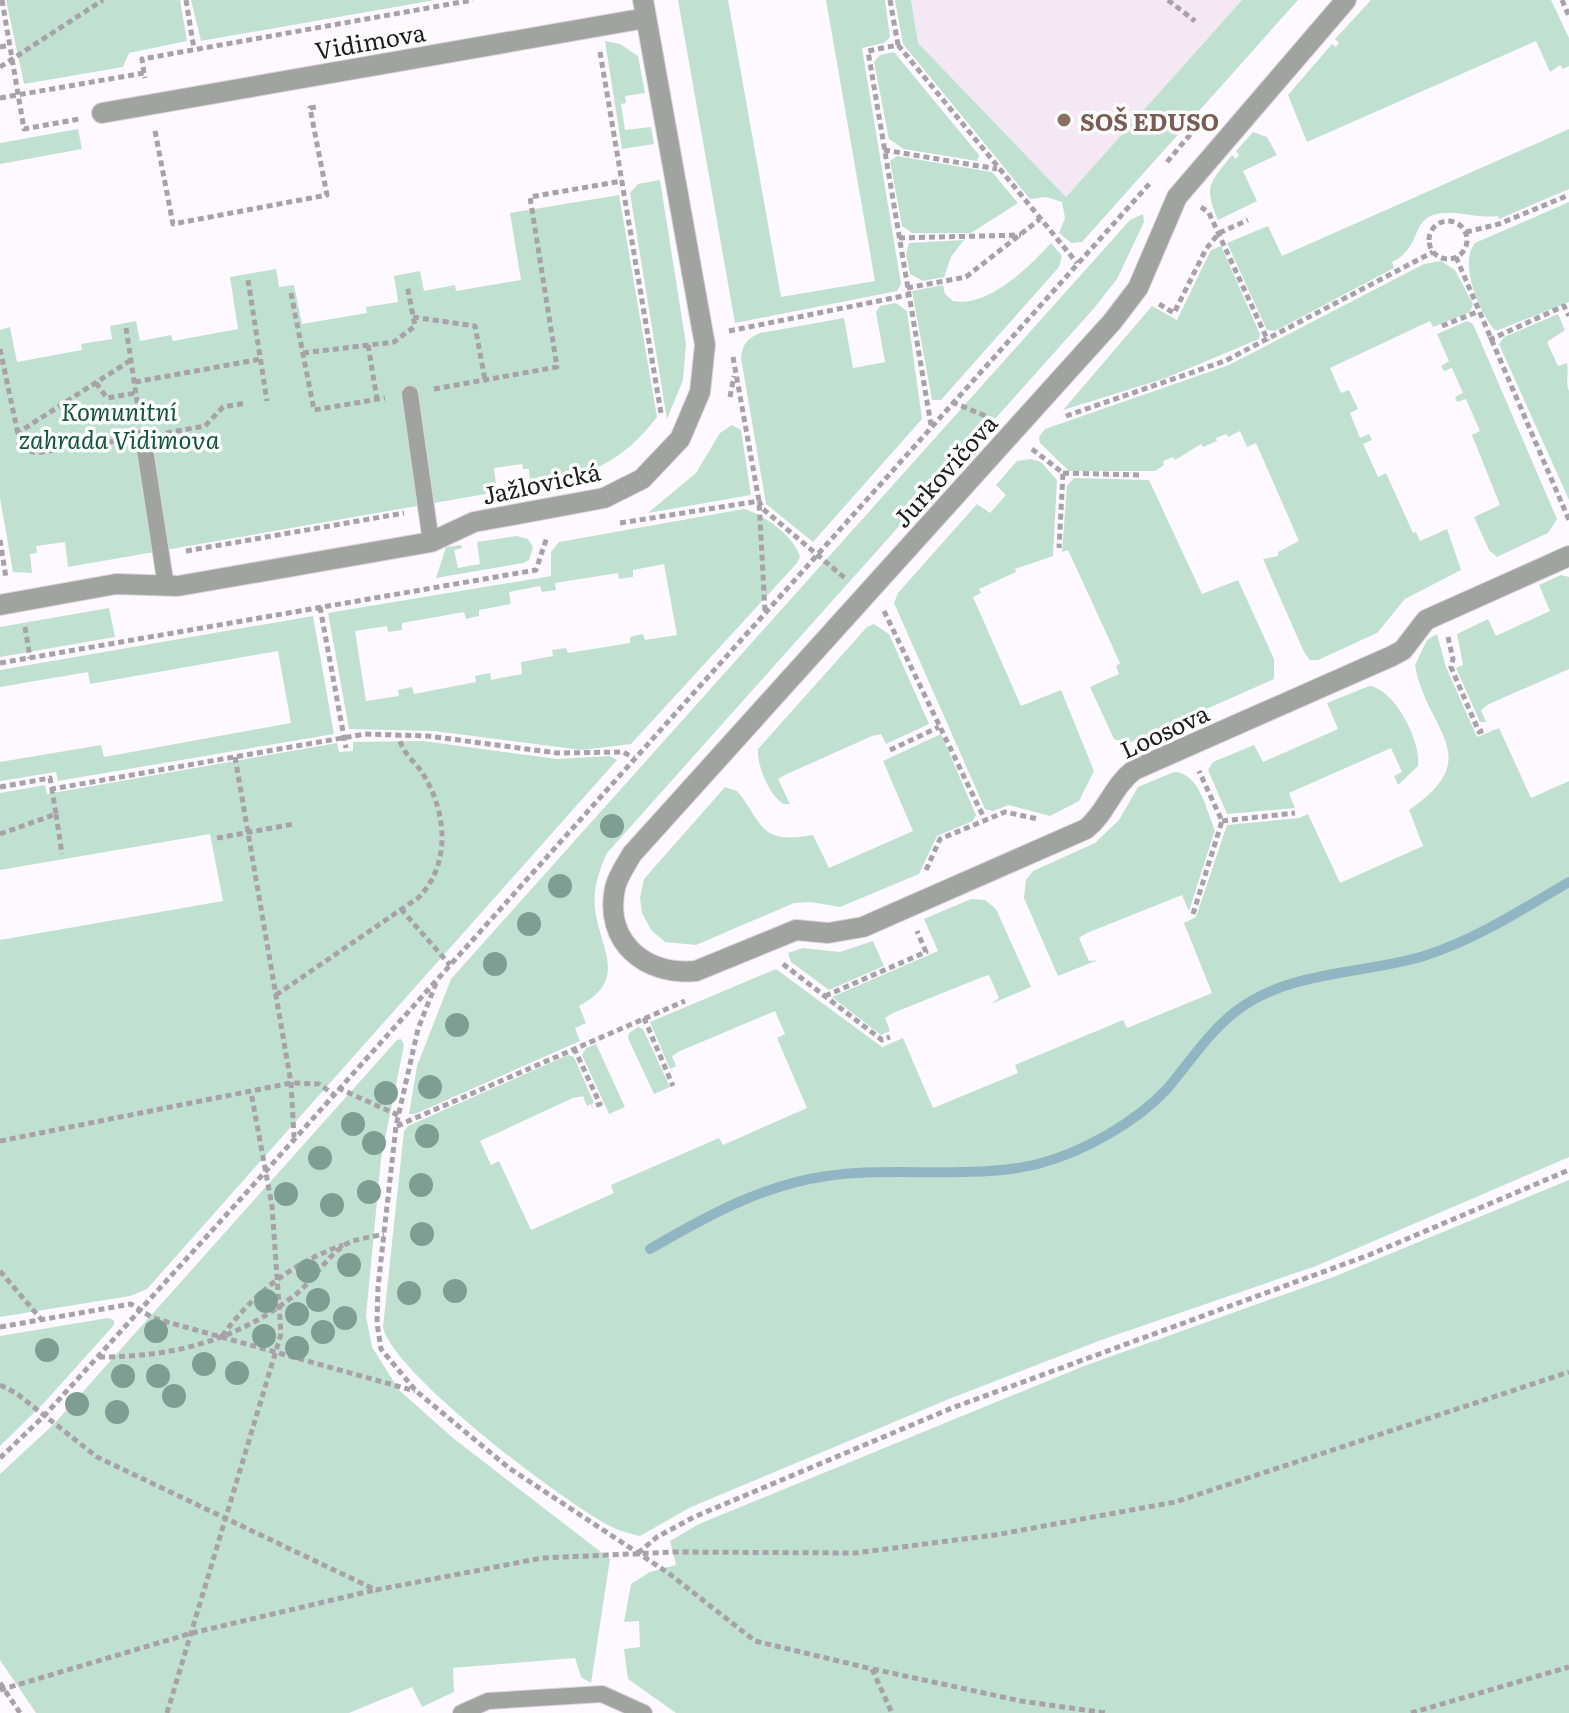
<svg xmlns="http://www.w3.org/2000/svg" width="1569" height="1713" font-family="Literata,serif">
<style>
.built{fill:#f3e8f4}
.green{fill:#c0e1d1;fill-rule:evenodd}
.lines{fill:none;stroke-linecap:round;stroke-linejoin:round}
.stream{stroke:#92b5c3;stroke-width:10}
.lane-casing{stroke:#dad5db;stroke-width:18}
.street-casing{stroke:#dad5db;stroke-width:22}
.path{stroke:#a7a2a7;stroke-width:5;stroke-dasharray:6 4;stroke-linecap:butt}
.lane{stroke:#a0a3a0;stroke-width:16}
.street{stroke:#a0a3a0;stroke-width:20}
.tree{fill:#7e9e94}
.education-dot{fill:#8d6e63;stroke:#fff;stroke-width:3}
.labels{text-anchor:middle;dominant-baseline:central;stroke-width:7;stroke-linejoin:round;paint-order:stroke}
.street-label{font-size:24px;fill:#1f1d1f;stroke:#fff}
.education-label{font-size:24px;font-weight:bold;fill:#785e54;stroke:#fff;text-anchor:start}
.park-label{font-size:24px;font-style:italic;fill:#16543d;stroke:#fff}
</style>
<rect width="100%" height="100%" fill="#fef8ff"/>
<path class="built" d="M 911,0 L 1242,0 L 1066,197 L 918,43 Z"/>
<path class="green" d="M 6,0 L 180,0 L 187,41 L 129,53 L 123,67 L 24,84 Z
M 191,0 L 435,0 L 201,41 Z
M 678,0 L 728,0 L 781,297 L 875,281 L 826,0 L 885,0 L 890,37 L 884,43 L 862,48 L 901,284 L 897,291 L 735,323 Z
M 895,0 L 911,0 L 918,43 L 1066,197 L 1242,0 L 1298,0 L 1082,242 L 1071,243 L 1059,233 L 1065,218 L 1062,202 L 1046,197 L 1030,199 L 903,44 Z
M 1371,0 L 1551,0 L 1569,38 L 1569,66 L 1563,69 L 1560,65 L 1550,72 L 1536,41 L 1307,142 L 1288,95 L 1332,44 L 1336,47 L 1339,43 L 1335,39 Z
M 605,41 L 620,44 L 638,56 L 645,93 L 625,96 L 626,103 L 621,104 L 625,130 L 651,127 L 654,144 L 622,149 Z
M 894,52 L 979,155 L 977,161 L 904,149 L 889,139 L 874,62 L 880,55 Z
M 78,129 L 82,149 L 0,164 L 0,143 Z
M 1569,129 L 1569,189 L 1499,219 L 1498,216 C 1476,219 1453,208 1433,215 C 1411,223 1421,248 1392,262 L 1394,268 L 1275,331 L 1267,330 L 1227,243 L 1268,226 L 1282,256 Z
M 1253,132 L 1267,137 L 1277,155 L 1243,171 L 1257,201 L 1218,220 C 1203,186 1210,183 1232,155 L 1236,159 L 1239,155 L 1236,151 Z
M 897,156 L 992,172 L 1018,203 L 971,233 L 912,233 L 902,226 L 890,161 Z
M 660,180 L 686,344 L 683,380 L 667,419 L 630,193 L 638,184 Z
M 619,195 L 657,417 C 620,465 588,475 530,486 L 529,469 L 523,469 L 522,464 L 494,468 L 497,492 L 68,567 L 65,542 L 36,546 L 37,553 L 30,554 L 32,573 L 13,572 L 0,498 L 0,330 L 10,327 L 17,362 L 82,350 L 81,344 L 112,339 L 110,326 L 136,321 L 140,341 L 171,335 L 173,341 L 238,329 L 230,277 L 276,269 L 279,287 L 294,285 L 302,324 L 367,313 L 366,307 L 398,302 L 394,276 L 420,271 L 424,291 L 455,285 L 456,291 L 521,280 L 510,213 Z
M 1569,202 L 1569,302 L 1496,331 C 1480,315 1458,263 1475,243 Z
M 1143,214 L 1144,222 L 1117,279 L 1095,307 L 607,853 C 599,871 593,888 595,908 C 599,948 630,979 579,1006 L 586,1023 L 575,1028 L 580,1041 L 415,1114 L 409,1114 L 417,1066 L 451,979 L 1130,220 Z
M 964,240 L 951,257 L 944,277 L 923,281 L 910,274 L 906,254 L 909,243 Z
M 1051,243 L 1062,256 L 1059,267 L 941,400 L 932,400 L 912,291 L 943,285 L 945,294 L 953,301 C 988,308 1029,267 1051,243 Z
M 1221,246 L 1260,334 L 1259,339 L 1166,378 L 1063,410 L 1152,306 L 1177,320 L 1211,250 Z
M 1441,261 L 1455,270 L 1473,304 L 1470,312 L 1433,327 L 1430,321 L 1330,368 L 1341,393 L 1349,390 L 1358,409 L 1350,413 L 1360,438 L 1369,434 L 1372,440 L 1363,444 L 1378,477 L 1386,473 L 1413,533 L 1416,532 L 1420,541 L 1447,529 L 1461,570 L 1405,599 L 1377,633 L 1318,660 L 1310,660 L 1304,652 L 1263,559 L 1278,556 L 1278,552 L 1299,541 L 1256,443 L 1247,447 L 1240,431 L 1228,437 L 1226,434 L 1216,438 L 1217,441 L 1203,447 L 1201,444 L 1175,460 L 1173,457 L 1163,461 L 1164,465 L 1155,471 L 1069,471 L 1040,443 L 1039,437 L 1045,429 L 1229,365 L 1424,264 Z
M 896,303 L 907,311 L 922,419 L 813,542 L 766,504 L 741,358 C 742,344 748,338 760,333 L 844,318 L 853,368 L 885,362 L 876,312 L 880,306 Z
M 1558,314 L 1565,330 L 1547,342 L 1558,366 L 1567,363 C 1569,375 1565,381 1569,391 L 1569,500 L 1499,344 L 1504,337 Z
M 1467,321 L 1473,324 L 1557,519 L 1548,533 L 1497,557 L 1489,550 L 1474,517 L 1500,505 L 1472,435 L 1480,431 L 1466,399 L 1457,402 L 1455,397 L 1463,393 L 1452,368 L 1444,371 L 1441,366 L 1449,361 L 1437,334 Z
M 732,425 L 741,430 L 751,495 L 648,513 L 696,473 L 720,433 Z
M 1031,459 L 1041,462 L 1057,480 L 1053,556 L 1015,569 L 1016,572 L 979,589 L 981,593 L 973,597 L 1021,706 L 1061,690 L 1094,771 L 1079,801 L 1050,816 L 1009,805 L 993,811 L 985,809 L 894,603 L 898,593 L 977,504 L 990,513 L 1006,495 L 996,485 L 1017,461 Z
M 1074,478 L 1149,480 L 1202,594 L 1238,580 L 1274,659 L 1274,679 L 1127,744 L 1114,739 L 1090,687 L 1119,674 L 1116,666 L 1120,663 L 1068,550 L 1062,552 L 1067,486 Z
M 744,509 C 764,514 795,537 800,557 L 797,563 L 631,744 L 582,750 L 434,731 L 349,729 L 328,613 L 551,576 L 551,552 L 559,542 ZM 664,564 L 677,635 L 645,640 L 643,634 L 630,637 L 630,643 L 568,653 L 566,648 L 552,650 L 553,656 L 521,662 L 522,674 L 491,680 L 490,673 L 475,676 L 476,682 L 414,694 L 412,687 L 398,690 L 399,696 L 366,701 L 355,631 L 387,626 L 388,632 L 402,630 L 402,623 L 464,612 L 466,619 L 479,616 L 479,610 L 511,604 L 509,592 L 540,586 L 542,592 L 556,590 L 555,583 L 618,573 L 619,579 L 633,577 L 633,570 Z
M 517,536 L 528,539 L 533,547 L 529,560 L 523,563 L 436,578 L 446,547 L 461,545 L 462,548 L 454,550 L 458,568 L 480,564 L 477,542 Z
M 1561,575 L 1569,577 L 1569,669 L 1489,704 L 1481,710 L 1486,722 L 1480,722 L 1456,668 L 1463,665 L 1457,634 L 1488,619 L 1496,636 L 1550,611 L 1539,585 Z
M 109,608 L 115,637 L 0,657 L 0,627 Z
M 313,616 L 334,734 L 58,781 L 56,772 L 0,781 L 0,762 L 101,745 L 104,757 L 291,723 L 278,651 L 90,684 L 88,672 L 0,687 L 0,670 Z
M 874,624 L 889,634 L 929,724 L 886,744 L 881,734 L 872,736 L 787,774 L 778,779 L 790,804 L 783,804 C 769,794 757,767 758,749 L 867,627 Z
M 1437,634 L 1446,667 L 1477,737 L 1499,728 L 1531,798 L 1569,781 L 1569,1157 L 1316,1266 L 1104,1339 L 949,1399 L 691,1507 L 640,1536 C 632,1534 623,1532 616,1529 C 571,1509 391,1372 383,1327 L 404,1131 L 408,1126 L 568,1055 L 574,1057 L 594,1103 L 587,1106 L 583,1096 L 573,1098 L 480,1141 L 491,1165 L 499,1161 L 531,1230 L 614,1193 L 611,1185 L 719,1138 L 723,1145 L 807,1108 L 777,1038 L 785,1034 L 775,1011 L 680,1051 L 672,1056 L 676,1066 L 670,1069 L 650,1022 L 776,969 L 882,1047 L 903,1038 L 933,1108 L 1018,1073 L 1015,1065 L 1123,1020 L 1127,1028 L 1212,993 L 1184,923 L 1196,917 L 1227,825 L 1299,818 L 1308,814 L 1340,883 L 1423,846 L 1409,810 C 1488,756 1426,731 1415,665 L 1427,640 Z
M 1369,686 C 1394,688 1422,742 1418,766 L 1398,785 L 1394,776 L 1402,772 L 1391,748 L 1289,793 L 1295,808 L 1227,814 L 1208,770 L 1213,762 L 1254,745 L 1263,762 L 1338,729 L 1327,703 Z
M 941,734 L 976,815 L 973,821 L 937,836 L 919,874 L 840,907 L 811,902 L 794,903 L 696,945 L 665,942 L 651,930 L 642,913 L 640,898 L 644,879 L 725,787 L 737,791 C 764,823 757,845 813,835 L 829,868 L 913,831 L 883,761 Z
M 423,741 L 557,759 L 610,756 L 617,760 L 147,1289 L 130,1296 L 0,1317 L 0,940 L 223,901 L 210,834 L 0,870 L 0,793 L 45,785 L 47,794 L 337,743 L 339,752 L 353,751 L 353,742 Z
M 1174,772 C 1200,773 1206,810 1215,830 L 1189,911 L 1182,895 L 1087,933 L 1079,938 L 1089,961 L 1098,960 L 1058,976 L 1024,898 L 1026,880 L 1033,871 L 1095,843 L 1119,820 L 1138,787 Z
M 971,899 L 985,900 L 996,909 L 1031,987 L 991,1004 L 999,998 L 989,975 L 980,978 L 893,1013 L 885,1018 L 890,1031 L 881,1035 L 832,997 L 938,951 L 924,919 Z
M 873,941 L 884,966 L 829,990 L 791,962 L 788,953 L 803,948 L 840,952 Z
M 638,1027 L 643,1029 L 670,1087 L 654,1094 L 628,1038 L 629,1033 Z
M 401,1039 L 404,1045 L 381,1159 L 366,1316 L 372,1347 L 399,1390 L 453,1438 L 610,1559 L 591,1683 L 581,1677 L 575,1658 L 453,1668 L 454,1692 L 422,1707 L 412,1687 L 349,1713 L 36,1713 L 0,1660 L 0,1474 L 54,1424 L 397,1040 Z
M 596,1044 L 625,1107 L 609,1114 L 582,1055 L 586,1048 Z
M 1569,1180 L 1569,1713 L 676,1713 L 628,1679 L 624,1649 L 640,1647 L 639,1621 L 624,1622 L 631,1584 L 650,1572 L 676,1565 L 670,1541 L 699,1524 L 1084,1366 L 1336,1276 Z
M 108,1318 L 114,1320 L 114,1325 L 43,1404 L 0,1446 L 0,1336 Z"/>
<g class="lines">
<path class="stream" d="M 650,1249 C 705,1217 762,1185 827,1176 C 894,1166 972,1180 1038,1164 C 1083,1152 1135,1123 1167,1089 C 1189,1063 1208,1033 1235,1012 C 1288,970 1361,975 1424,956 C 1475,940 1523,909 1569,882"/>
<defs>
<path id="lane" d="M 410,394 L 431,542
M 143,437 L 166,586
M 461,1713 L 488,1701 L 602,1694 L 644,1713"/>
<path id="street" d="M 1346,0 L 1177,197 L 1138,288 L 1112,322 L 632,854 C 626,865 618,875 615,888 C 604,942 645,976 696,971 L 796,930 L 828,933 L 863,927 L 1086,829 C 1107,812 1112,787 1134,770 L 1392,656 L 1403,650 L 1426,620 L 1569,556
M 102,113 L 646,18
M 0,605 L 116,584 L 178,586 L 431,542 L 474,522 L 604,498 L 642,479 L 680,439 L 700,392 L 705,345 L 643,0"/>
</defs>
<use href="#lane" class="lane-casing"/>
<use href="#street" class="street-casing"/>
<path class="path" d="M 2,0 L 24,129 L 79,119
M 186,0 L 194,49
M 890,0 L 898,45 L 868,51 L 931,425
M 1168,0 L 1195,21
M 1562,0 L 1569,16
M 898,45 L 1077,263
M 0,47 L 10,45
M 600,52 L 661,413
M 0,67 L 103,0
M 144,73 L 142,59 L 473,0
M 0,98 L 144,73 L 145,78
M 155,131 L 173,224 L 327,195 L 310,108 L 316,107
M 884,150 L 997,169
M 1167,162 L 1204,118
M 1201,207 L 1209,213 L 1268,341
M1429 240a19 19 0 1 1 38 0a19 19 0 1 1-38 0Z
M 1466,232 L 1499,224 L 1569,195
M 899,238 L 1021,235
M 1456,257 L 1569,520
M 248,280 L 267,401
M 907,288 L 966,277 L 1040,219
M 291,293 L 314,410 L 385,398
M 1159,304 L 1174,313 L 1206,249 L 1219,233 L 1248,220
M 413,317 L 475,326 L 485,380
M 1442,326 L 1477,312
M 126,328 L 139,414
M 729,331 L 908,295
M 1489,340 L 1564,306 L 1569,316
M 368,345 L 377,399
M 0,349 L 21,448 L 36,453 L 121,440
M 303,353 L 394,342 L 415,326 L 407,285
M 733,357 L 759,501 L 765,611
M 135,382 L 261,359
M 96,383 L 107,398 L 136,393
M 434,389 L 557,367 L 530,197 L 622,181
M 730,397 L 734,376
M 952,402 L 988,417
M 1066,416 L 1225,361 L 1433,252
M 166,433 L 205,426 L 223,407 L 246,403
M 16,434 L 131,360
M 1032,449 L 1063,473 L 1059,548
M 1063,473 L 1142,475
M 620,523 L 759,501 L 763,509 L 846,579
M 0,540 L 6,578
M 186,551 L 404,513
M 320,607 L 346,748
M 884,611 L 985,820
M 25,627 L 30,658
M 1448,637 L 1453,659 L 1451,667 L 1479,732 L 1487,729
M 0,663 L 536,570 L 547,537
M 890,750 L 939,727
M 235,757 L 291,1083 L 294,1137
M 0,787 L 50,778 L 52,789 L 365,734 L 428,736 L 557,753 L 623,752 L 634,758
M 56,814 L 62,854
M 1222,821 L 1295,813
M 0,834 L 56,814 L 52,789
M 217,838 L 294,824
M 926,870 L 940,839 L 1005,812 L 1038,819
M 401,909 L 450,965
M 1193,914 L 1222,821 L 1199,771
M 783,964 L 882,1040 L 890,1037
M 436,983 L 418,1029 L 396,1126 L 378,1287 L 377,1323 L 381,1349 L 416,1391 L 509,1468 L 667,1572 L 755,1641 L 872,1669 L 892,1713
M 276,995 L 418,898 C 452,864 447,810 421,771 C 413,760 399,749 399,734
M 825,996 L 926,952 L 917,931
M 644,1018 L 673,1086
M 574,1048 L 600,1104 L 592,1107
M 338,1088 L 398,1115
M 397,1126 L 685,1001
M 0,1141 L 291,1083 L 319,1084 L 333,1094
M 0,1271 L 41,1319
M 0,1327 L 131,1304 L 153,1318 L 415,1391
M 222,1336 C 254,1293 292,1263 343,1245
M 99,1357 C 173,1357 236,1341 295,1295 C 313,1281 325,1259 343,1246 C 352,1239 372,1237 384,1234
M 0,1385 L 16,1393 L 97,1457 L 376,1590 L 542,1558 L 675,1552 L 855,1553 L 995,1535 L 1175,1502 L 1569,1372
M 0,1458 L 45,1415 L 265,1172 L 1151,182
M 638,1553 L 657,1537 L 694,1517 L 952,1408 L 1369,1255 L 1569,1170
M 873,1669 L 1021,1701 L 1106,1713
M 0,1683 L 20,1713
M 0,1690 L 192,1633 L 375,1590
M 167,1713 L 281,1334 L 272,1206 L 251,1092
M 1411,1713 L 1569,1667"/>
<use href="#lane" class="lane"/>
<use href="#street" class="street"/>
</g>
<g class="tree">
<circle cx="612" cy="826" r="12"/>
<circle cx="560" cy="886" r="12"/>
<circle cx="529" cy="924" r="12"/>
<circle cx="495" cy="964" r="12"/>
<circle cx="457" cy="1025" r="12"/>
<circle cx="430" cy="1087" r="12"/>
<circle cx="386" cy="1093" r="12"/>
<circle cx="353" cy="1124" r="12"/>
<circle cx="427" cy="1136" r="12"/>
<circle cx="374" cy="1143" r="12"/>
<circle cx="320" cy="1158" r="12"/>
<circle cx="421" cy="1185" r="12"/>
<circle cx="369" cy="1192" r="12"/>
<circle cx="286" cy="1194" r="12"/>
<circle cx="332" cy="1205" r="12"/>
<circle cx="422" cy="1234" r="12"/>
<circle cx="349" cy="1265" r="12"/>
<circle cx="308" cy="1271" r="12"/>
<circle cx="455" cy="1291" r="12"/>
<circle cx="409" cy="1293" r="12"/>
<circle cx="318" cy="1300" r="12"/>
<circle cx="266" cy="1301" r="12"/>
<circle cx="297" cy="1314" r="12"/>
<circle cx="345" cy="1318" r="12"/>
<circle cx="156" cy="1331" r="12"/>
<circle cx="323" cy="1332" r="12"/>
<circle cx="264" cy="1336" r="12"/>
<circle cx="297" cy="1348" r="12"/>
<circle cx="47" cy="1350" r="12"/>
<circle cx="204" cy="1364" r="12"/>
<circle cx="237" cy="1373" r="12"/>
<circle cx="123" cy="1376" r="12"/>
<circle cx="158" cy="1376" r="12"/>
<circle cx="174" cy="1396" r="12"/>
<circle cx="77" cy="1404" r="12"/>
<circle cx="117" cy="1412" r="12"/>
</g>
<circle class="education-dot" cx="1064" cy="120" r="8"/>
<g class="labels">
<g class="street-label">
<text transform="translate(370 40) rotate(-10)">Vidimova</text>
<text transform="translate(944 470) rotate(-48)">Jurkovičova</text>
<text transform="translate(541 482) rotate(-12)">Jažlovická</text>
<text transform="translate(1164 730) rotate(-25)">Loosova</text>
</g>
<g class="education-label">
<text x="1080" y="120">SOŠ EDUSO</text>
</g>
<g class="park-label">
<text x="119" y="410">Komunitní<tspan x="119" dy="28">zahrada Vidimova</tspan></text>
</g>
</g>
</svg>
